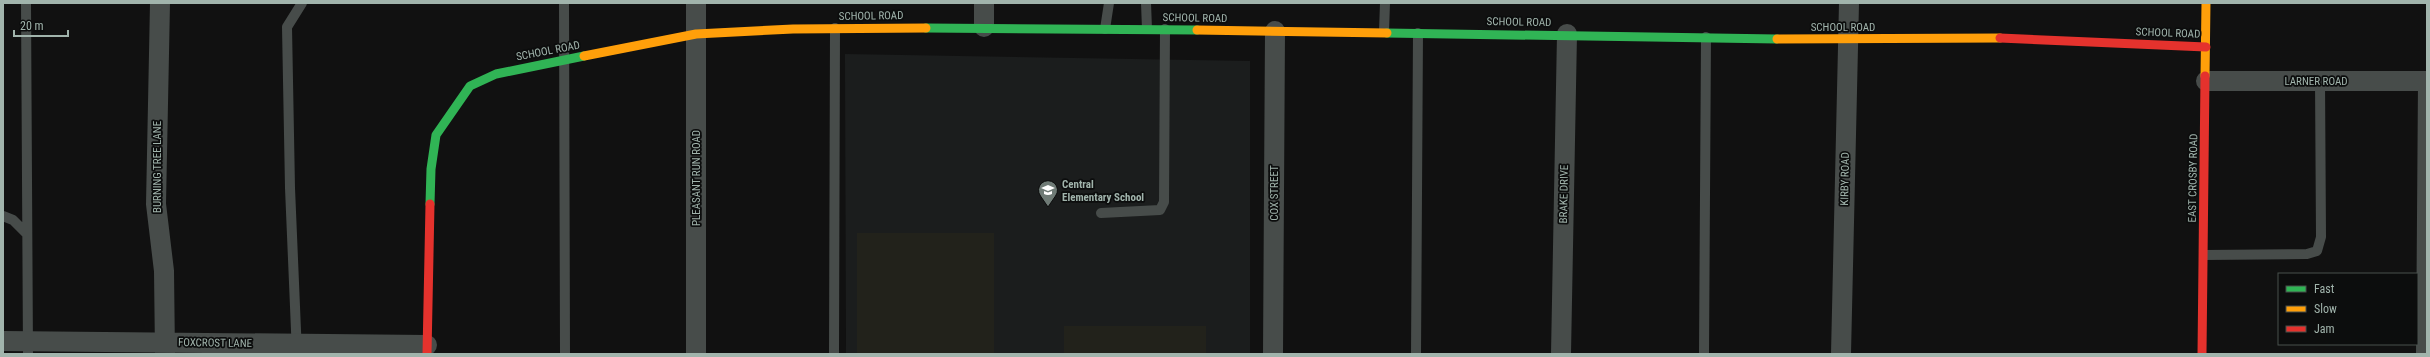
<svg xmlns="http://www.w3.org/2000/svg" width="2430" height="357" font-family="'Roboto Condensed',sans-serif">
<style>
.built{fill:#1b1d1d}
.green{fill:#22221b}
.lines{fill:none;stroke-linecap:round;stroke-linejoin:round}
.lane{stroke:#474c4a;stroke-width:10}
.street{stroke:#474c4a;stroke-width:20}
.fast{stroke:#30b455;stroke-width:9}
.slow{stroke:#ff9f0a;stroke-width:9}
.jam{stroke:#e5322d;stroke-width:9}
.labels{text-anchor:middle;dominant-baseline:central;stroke-width:3.5;stroke-linejoin:round;paint-order:stroke}
.street-label{font-size:11px;fill:#a1b4ac;stroke:#0c0d0d}
.poi-label{font-size:11px;font-weight:bold;fill:#a1b4ac;stroke:#0c0d0d;text-anchor:start}
</style>
<rect width="100%" height="100%" fill="#111"/>
<path class="built" d="M 845,54 L 1250,61 L 1250,354 L 846,354 Z"/>
<path class="green" d="M 857,233 L 994,233 L 994,354 L 857,354 Z
M 1064,326 L 1206,326 L 1206,354 L 1064,354 Z"/>
<g class="lines">
<path class="lane" d="M 26,3 L 28,354
M 564,3 L 565,354
M 1146,3 L 1147,29
M 1105,29 L 1109,3
M 1384,32 L 1385,3
M 1101,213 L 1160,210 L 1164,202 L 1165,29
M 3,216 L 13,220 L 27,234
M 2204,255 L 2307,254 L 2317,251 L 2321,237 L 2320,81
M 297,354 L 290,188 L 287,27 L 302,3
M 834,354 L 835,28
M 1416,354 L 1418,33
M 1704,354 L 1706,37
M 2421,354 L 2423,81"/>
<path class="street" d="M 160,3 L 156,204 L 164,271 L 165,354
M 696,3 L 696,354
M 984,27 L 984,3
M 2206,81 L 2427,81
M 3,341 L 427,345
M 1273,354 L 1275,31
M 1561,354 L 1567,34
M 1841,354 L 1849,3"/>
<path class="fast" d="M 926,28 L 1197,30
M 1387,33 L 1777,39
M 430,204 L 431,169 L 436,135 L 470,86 L 496,74 L 584,56"/>
<path class="slow" d="M 1197,30 L 1387,33
M 1777,39 L 2000,38
M 584,56 L 696,34 L 793,29 L 926,28
M 2205,76 L 2206,3"/>
<path class="jam" d="M 2000,38 L 2206,47
M 427,354 L 430,204
M 2202,354 L 2205,76"/>
</g>
<defs>
<symbol id="school-pin" viewBox="-11 -11 22 30"><path d="M0 17L-7.5 6A9.5 9.5 0 1 1 7.5 6Z" fill="#6f7b76" stroke="#0c0d0d"/><path d="M0-5L7-2L0 1L-7-2ZM-4 1L0 2.5L4 1V4Q0 6-4 4Z" fill="#fff"/></symbol>
</defs>
<g fill-rule="evenodd">
<use href="#school-pin" x="1037" y="179" width="22" height="30"/>
</g>
<g class="labels">
<g class="street-label">
<text transform="translate(871 16) rotate(-1)">SCHOOL ROAD</text>
<text transform="translate(1195 18) rotate(1)">SCHOOL ROAD</text>
<text transform="translate(1519 22) rotate(1)">SCHOOL ROAD</text>
<text x="1843" y="27">SCHOOL ROAD</text>
<text transform="translate(2168 33) rotate(2)">SCHOOL ROAD</text>
<text transform="translate(548 51) rotate(-11)">SCHOOL ROAD</text>
<text x="2316" y="81">LARNER ROAD</text>
<text transform="translate(157 167) rotate(-90)">BURNING TREE LANE</text>
<text transform="translate(696 178) rotate(-90)">PLEASANT RUN ROAD</text>
<text transform="translate(2193 178) rotate(-89)">EAST CROSBY ROAD</text>
<text transform="translate(1845 179) rotate(-89)">KIRBY ROAD</text>
<text transform="translate(1274 193) rotate(-90)">COX STREET</text>
<text transform="translate(1564 194) rotate(-89)">BRAKE DRIVE</text>
<text transform="translate(215 343) rotate(1)">FOXCROST LANE</text>
</g>
<g class="poi-label">
<text x="1062" y="184">Central<tspan x="1062" dy="13">Elementary School</tspan></text>
</g>
</g>
<rect width="2430" height="357" fill="none" stroke="#a1b4ac" stroke-width="8"/>
<rect x="2278" y="273" width="140" height="72" fill="#0c0d0d" stroke="#48504d"/>
<rect x="2286" y="286" width="20" height="6" fill="#30b455" stroke="#48504d"/>
<text x="2314" y="293" font-size="12" fill="#a1b4ac">Fast</text>
<rect x="2286" y="306" width="20" height="6" fill="#ff9f0a" stroke="#48504d"/>
<text x="2314" y="313" font-size="12" fill="#a1b4ac">Slow</text>
<rect x="2286" y="326" width="20" height="6" fill="#e5322d" stroke="#48504d"/>
<text x="2314" y="333" font-size="12" fill="#a1b4ac">Jam</text>
<path d="M14 30v6h54v-6" fill="none" stroke="#a1b4ac" stroke-width="2"/>
<text x="20" y="30" font-size="12" fill="#a1b4ac" stroke="#0c0d0d" stroke-width="3" paint-order="stroke">20 m</text>
</svg>
